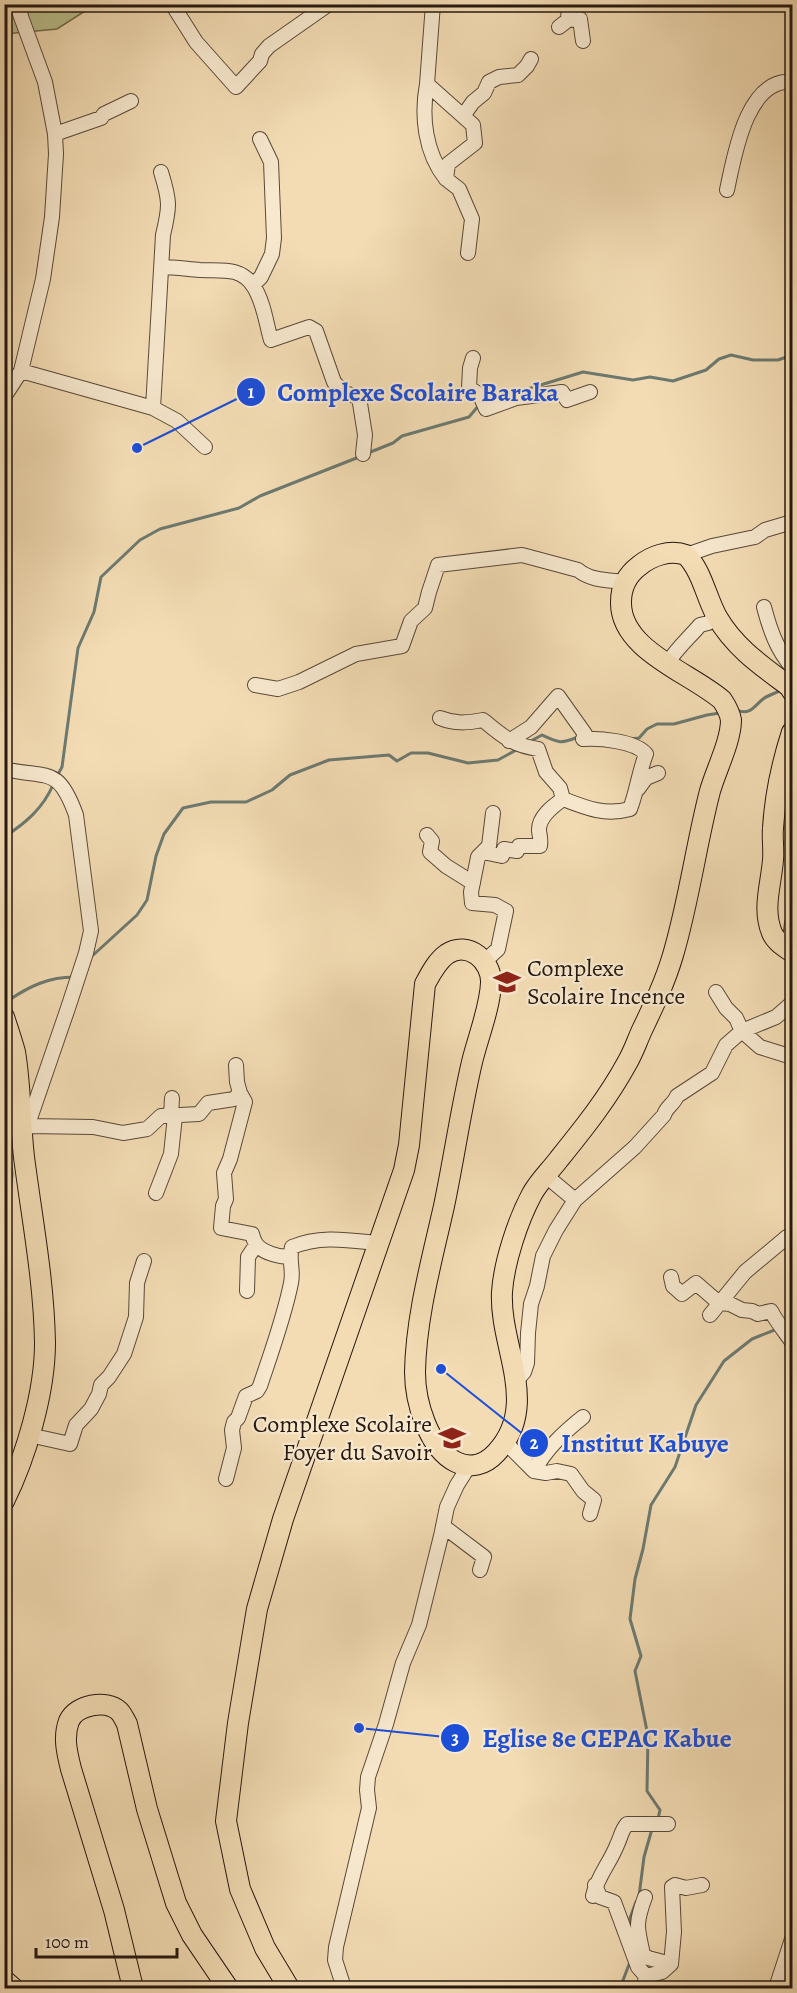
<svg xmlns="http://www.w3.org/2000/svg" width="797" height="1993" font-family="Alegreya,serif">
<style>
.green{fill:#bac08d;stroke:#706c4e;stroke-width:1.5}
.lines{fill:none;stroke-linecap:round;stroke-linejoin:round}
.stream{stroke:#6c7a71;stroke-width:3}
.minor-casing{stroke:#594939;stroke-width:16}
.highway-casing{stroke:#261810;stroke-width:22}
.minor{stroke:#f7e8ce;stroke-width:14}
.highway{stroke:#f3dcb4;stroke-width:20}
.labels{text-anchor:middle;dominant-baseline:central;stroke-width:4.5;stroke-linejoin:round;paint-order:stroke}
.poi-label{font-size:24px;fill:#261810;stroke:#f7e8ce;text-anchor:start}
.leader{fill:none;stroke:#1d4ed8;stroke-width:2}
.callout-dot{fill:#1d4ed8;stroke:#f7e8ce;stroke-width:2}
.mark-label{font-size:18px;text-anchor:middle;font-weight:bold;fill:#fff}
.callout-label{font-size:26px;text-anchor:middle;font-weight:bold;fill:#1d4ed8;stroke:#f7e8ce;stroke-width:4.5;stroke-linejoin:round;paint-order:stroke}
</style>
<rect width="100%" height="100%" fill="#f3dcb4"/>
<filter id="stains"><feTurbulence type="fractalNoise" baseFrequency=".00333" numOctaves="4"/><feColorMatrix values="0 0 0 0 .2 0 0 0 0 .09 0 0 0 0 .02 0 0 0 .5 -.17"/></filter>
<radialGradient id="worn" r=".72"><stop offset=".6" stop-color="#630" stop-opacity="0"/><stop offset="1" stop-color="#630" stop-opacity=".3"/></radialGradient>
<path class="green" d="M 4,5 L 133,5 L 85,11 L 57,29 L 5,34 Z"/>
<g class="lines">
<path class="stream" d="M 521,391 L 583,372 L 633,380 L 650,377 L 673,381 L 706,370 L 719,359 L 731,355 L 753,360 L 778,360 L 792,355
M 368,453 L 393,443 L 402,436 L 469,417 L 480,404
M 737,710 C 750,716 754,706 763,699 C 768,695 776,693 782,690
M 631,739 L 639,738 L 647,729 L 657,724 L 674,724 L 707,715 L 720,713
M 529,742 L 542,735 C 559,743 561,744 578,737
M 57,776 L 62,767 L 78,648 L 94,612 L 101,577 L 140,540 L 160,529 L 239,508 L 260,496 L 359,457
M 4,837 C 26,823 43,808 53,785
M 91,957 L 137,915 L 147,900 L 156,856 L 164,834 L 183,808 L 211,802 L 246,802 L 272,790 L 290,775 L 329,760 L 389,755 L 397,761 L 411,753 L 428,753 L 468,763 L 498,760 L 518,749
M 9,1000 C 30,986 49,977 74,977
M 4,1209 L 9,1206 L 12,1174 L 5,1119 L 8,1117
M 4,1356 L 10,1357
M 658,1819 L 660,1810 L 647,1791 L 648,1736 L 635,1671 L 641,1656 L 630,1619 L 635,1579 L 643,1549 L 651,1505 L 675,1467 L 696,1405 L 724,1361 L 752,1339 L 777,1329
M 639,1896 L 644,1857 L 652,1829
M 632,1927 L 630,1918 L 636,1902
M 620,1988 L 630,1962"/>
<defs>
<path id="minor" d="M 172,4 L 196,42 L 236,87 L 260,61 L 262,54 L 269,46 L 329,4
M 433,4 L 427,84 L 473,125 L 475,143 L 448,164 L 446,179 L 459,189 L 472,219 L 468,253
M 568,20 L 580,19 L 583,41
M 559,27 L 568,20 L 569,4
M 427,84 C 421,116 425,153 446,179
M 463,116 L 473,102 L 484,93 L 489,82 L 499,77 L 518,75 L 527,66 L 531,59
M 55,134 L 101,118 L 104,114 L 131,101
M 727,190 C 734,158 746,78 792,82
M 162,267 C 175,267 187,269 200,270 C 220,271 241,266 254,287 C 264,303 266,323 271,340 L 309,327 L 316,331 L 334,382 L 344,393 L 359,397 L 365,435 L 363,454
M 253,285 L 261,277 L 272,254 L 274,238 L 271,162 L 260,139
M 473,358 L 470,368 L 469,388 L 480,395 L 486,409 L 516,398 L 562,392 L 567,400 L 590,392
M 21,371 L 153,408 L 177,421 L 205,447
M 4,397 L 21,371 L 43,279 L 52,217 L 56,154 L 55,134 L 45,82 L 20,14 L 23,4
M 153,408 L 163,235 C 170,206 170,201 161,172
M 686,555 L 712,546 L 755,537 L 765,530 L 792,522
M 764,607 C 770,630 777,650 792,667
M 667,664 C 676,649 689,638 700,625 L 708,623 L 717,617
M 255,685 L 278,689 L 299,682 L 356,654 L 402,646 L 411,621 L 425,608 L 429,592 L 438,565 L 522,555 L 578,570 C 591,581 609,580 625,582
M 440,718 C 455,724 467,723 483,720 C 502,736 512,745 538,749 L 546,772 L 560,788 L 563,799
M 509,741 L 531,727 L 558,696 L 585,734 L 583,739 C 600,738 635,741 646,754 C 639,772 637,791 630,809 C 605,816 586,808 563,799
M 4,769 C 48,779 58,765 76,815 L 91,931 L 86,953 L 68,1008 L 25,1133
M 638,789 L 646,778 L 658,773
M 427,835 L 432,841 L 430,852 L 446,866 L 473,883
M 483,852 L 502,856 L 504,849 L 517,851 L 519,846 L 540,846 C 541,840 540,837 539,831 C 538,817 553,806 563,799
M 782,945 L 790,940 L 792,923
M 485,961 L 498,949 L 506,911 L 495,905 L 472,903 L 471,892 L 478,857 L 489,846 L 493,813
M 716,992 L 726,1008 L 736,1018 L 742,1031 L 760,1047 L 792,1057
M 240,1093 L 245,1102 L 230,1159 L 224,1173 L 226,1199 L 223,1206 L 221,1228 L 252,1234 C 253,1238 254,1241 256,1244 C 262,1252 280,1258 289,1256
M 171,1116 L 172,1098
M 28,1126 L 93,1127 L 123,1133 L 147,1129 L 161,1116 L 199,1114 L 208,1103 L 234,1099 L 240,1093 L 237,1082 L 236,1065
M 545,1175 L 575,1200
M 156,1193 L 171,1154 L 175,1116
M 671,1277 L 673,1286 L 682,1294 L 696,1283 L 719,1303 L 730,1304 L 742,1310 L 752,1311 L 758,1314 L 771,1311 C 776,1321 785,1332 792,1342
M 247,1291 L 248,1257 L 256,1245
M 710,1315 L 745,1272 L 787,1237 L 792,1236
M 516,1381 L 524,1372 L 527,1363 L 528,1333 L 531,1304 L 537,1286 L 543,1256 L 556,1230 L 575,1200 L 635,1147 L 664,1115 C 666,1107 674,1104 677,1096 L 712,1073 L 726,1045 L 742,1031 L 776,1017 L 792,1003
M 29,1435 L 70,1444 L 76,1425 L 91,1409 L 99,1394 L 101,1385 L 109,1377 L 124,1354 L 136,1317 L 137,1283 L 144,1261
M 505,1442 L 534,1471 L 546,1473 L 557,1471 L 571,1474 L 583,1491 L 594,1500 L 590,1514
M 534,1471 C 546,1449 563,1433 583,1417
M 226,1479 L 234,1448 L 232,1430 L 234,1422 L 238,1418 L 246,1396 L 257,1391 L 260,1386 C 271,1353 284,1318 291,1283 C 294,1270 288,1259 292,1247 C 320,1235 348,1240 377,1243
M 443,1526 L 484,1557 L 480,1570
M 595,1885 L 600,1897 L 614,1902 L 638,1967 L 646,1976 L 644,1988
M 593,1896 C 597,1877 610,1863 617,1845 C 621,1837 621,1831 627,1824 L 668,1824
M 645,1897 C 635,1924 637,1928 643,1954 L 648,1958 L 671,1964
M 646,1976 L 662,1972 L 671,1964 L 674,1932 L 672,1887 L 675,1885 L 686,1888 L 702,1885
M 344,1988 L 335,1960 L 336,1947 L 369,1808 L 367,1790 L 368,1777 L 386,1724 L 403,1663 L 419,1625 L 441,1536 L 447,1507 L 457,1485 L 469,1466
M 776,1988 L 792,1939"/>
<path id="highway" d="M 792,732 C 782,763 775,795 773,828 C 772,838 774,849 773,860 C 771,885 762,909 772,933 C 776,942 785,947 792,952
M 4,1017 C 8,1029 12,1041 15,1052 C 21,1087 20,1122 24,1157 C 32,1219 44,1281 45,1343 C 45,1392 26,1457 4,1501
M 4,1980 L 13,1988
M 133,1988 L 114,1910 L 71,1769 C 67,1753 63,1737 69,1721 C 76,1705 106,1699 119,1711 C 122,1714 125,1720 127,1724 L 147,1809 L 176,1903 L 192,1935 L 228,1988
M 289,1988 L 265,1948 L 240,1889 L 226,1821 L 238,1723 L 257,1609 L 283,1519 L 404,1170 L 409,1145 L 425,984 C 431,973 437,961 447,954 C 468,940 492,961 491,983 C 490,1008 478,1037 472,1062 C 461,1109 454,1158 444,1206 C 432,1260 416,1316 415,1372 C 415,1401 428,1448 456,1462 C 470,1469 485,1465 496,1453 C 541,1405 499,1347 502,1292 C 504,1262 518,1220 532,1194 C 539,1181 550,1171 559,1159 C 584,1128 608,1098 627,1063 C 633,1053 637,1041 642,1030 C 654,1005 665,982 673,955 C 689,901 696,845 710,791 C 716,770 731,741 731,720 C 730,713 726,706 722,700 C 691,673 620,650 621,602 C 621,587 627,575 639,566 C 651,556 670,549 686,555 C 702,571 706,597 717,617 C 735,648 762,666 790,687 L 792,691"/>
</defs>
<use href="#minor" class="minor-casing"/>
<use href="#highway" class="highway-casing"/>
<use href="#minor" class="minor"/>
<use href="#highway" class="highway"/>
</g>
<defs>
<symbol id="school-bare" viewBox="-9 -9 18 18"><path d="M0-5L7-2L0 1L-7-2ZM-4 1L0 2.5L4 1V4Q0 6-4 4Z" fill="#8f2418" stroke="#f7e8ce" stroke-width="2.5" paint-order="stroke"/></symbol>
</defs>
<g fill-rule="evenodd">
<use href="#school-bare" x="488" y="963" width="38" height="38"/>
<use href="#school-bare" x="433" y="1419" width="38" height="38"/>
</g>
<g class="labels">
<g class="poi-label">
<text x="527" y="968">Complexe<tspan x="527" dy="28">Scolaire Incence</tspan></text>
<text x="432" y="1424" text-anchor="end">Complexe Scolaire<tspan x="432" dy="28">Foyer du Savoir</tspan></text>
</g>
</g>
<path class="leader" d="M137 448L251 392M441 1369L534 1443M359 1728L455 1738"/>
<g class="callout-dot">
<circle cx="137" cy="448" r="6"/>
<circle cx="441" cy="1369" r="6"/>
<circle cx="359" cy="1728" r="6"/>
<circle cx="251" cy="392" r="15"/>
<circle cx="534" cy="1443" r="15"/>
<circle cx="455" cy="1738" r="15"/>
</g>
<g class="mark-label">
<text x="251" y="398">1</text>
<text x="534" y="1449">2</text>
<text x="455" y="1744">3</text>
</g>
<g class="callout-label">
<text x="418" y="401">Complexe Scolaire Baraka</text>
<text x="645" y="1452">Institut Kabuye</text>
<text x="607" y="1747">Eglise 8e CEPAC Kabue</text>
</g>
<rect width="797" height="1993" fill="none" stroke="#f3dcb4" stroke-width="24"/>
<rect x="6" y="6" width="785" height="1981" fill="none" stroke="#261810" stroke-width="3"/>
<rect x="12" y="12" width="773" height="1969" fill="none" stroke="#261810" stroke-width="1.5"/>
<path d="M36 1948v9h141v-9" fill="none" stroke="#261810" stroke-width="3"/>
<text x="45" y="1948" font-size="18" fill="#261810" stroke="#f7e8ce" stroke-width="4.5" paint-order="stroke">100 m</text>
<rect width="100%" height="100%" filter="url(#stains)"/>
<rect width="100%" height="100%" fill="url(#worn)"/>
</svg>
